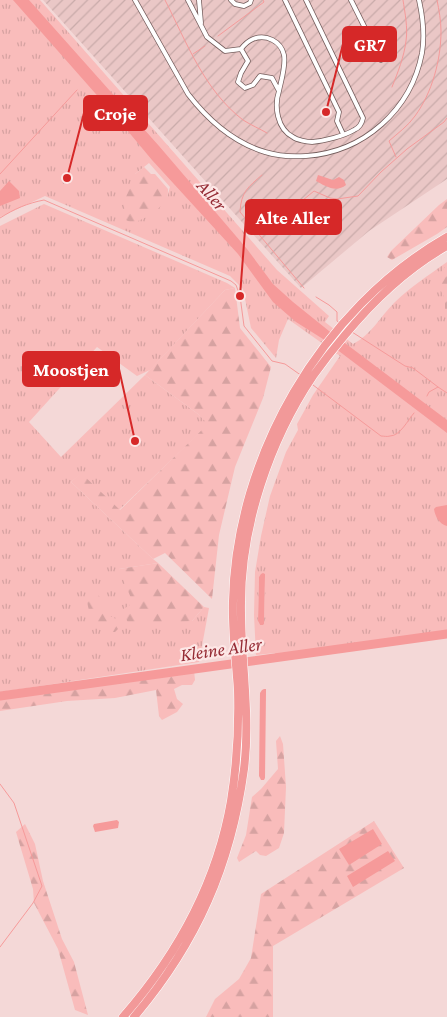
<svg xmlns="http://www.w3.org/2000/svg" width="447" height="1017" font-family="'Crimson Pro',serif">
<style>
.industrial{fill:url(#industrial-furrows)}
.grass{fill:url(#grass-tufts);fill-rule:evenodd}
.forest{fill:url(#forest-firs)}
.water{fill:#f69a9a}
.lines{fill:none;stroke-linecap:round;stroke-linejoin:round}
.stream{stroke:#f69a9a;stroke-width:1}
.river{stroke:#f69a9a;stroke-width:9}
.street-casing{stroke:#745d5c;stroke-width:5.5}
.highway-casing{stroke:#fff;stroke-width:9}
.street{stroke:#fff;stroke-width:4}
.highway{stroke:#f29999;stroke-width:8}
.labels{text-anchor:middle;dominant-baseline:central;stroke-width:4.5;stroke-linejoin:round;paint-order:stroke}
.water-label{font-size:19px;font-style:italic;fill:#952b34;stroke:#fde7e6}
.leader{fill:none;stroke:#d62828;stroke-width:2}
.callout-dot{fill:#d62828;stroke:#fde7e6;stroke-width:2}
.callout{fill:#d62828;stroke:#d62828;stroke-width:2}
.callout-label{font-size:19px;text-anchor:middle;font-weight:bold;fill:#fff}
</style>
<defs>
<pattern id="industrial-furrows" width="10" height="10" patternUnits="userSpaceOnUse" patternTransform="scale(1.25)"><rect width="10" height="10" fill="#eac7c6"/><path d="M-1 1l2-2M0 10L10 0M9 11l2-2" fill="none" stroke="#c9abaa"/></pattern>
<pattern id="grass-tufts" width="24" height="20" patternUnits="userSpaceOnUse" patternTransform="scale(1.25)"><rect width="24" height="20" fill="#f9bcbb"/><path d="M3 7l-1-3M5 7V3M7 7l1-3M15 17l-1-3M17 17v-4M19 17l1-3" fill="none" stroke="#d6a2a1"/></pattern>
<pattern id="forest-firs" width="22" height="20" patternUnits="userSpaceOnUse" patternTransform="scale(1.25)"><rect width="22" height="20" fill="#f9bcbb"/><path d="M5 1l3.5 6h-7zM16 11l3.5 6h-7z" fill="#d6a2a1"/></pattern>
</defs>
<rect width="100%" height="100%" fill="#f4d8d7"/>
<path class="industrial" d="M 43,0 L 447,0 L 447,179 L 369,231 L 301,288 Z"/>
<path class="grass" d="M 0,0 L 40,0 L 277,270 L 329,316 L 325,322 L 353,344 C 371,335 380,317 394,303 C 410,287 429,275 447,262 L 447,637 L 274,659 L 275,653 L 256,655 L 254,615 L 255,572 L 261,536 L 270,496 L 286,452 L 298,430 L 297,424 L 313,395 L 340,356 L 288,319 L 279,340 L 276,358 L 251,328 L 243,289 L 230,276 L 45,196 L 0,217 ZM 149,163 L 170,187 L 167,197 L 135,174 ZM 265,574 L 264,623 L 263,625 L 260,625 L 258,621 L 259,577 Z
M 44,204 L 227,283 L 235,288 L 225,290 L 150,370 L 137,376 L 97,347 L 29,422 L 61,457 L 145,375 L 198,414 L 209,424 L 119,510 L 81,474 L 71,482 L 153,559 L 158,563 L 119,569 L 192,621 L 204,607 L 209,608 L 199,662 L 0,692 L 0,226 Z"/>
<path class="forest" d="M 144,167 L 151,174 L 155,174 L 168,189 C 168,192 168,195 167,197 C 162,209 144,220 132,223 L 126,220 L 124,202 L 135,174 Z
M 447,199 L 447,227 L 437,234 L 392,260 L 387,257 L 391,251 L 439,205 Z
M 447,264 L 447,312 L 445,310 L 445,299 L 437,283 L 440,274 Z
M 235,288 L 240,328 L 271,367 L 263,398 L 235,467 L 219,535 L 212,599 L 165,553 L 153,559 L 71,482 L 81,473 L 120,510 L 208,424 L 198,414 L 145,375 L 225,290 Z
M 158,563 L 204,607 L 192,621 L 130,627 L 122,610 L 133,603 L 119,569 Z
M 96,594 C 106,600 107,605 110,616 L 120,621 L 120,627 L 115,632 C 91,631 92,622 87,602 Z
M 194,670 L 195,680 L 192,685 L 182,685 L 174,689 L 177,699 L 183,704 L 177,712 L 162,720 L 159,716 L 156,690 L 115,698 L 67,701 L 0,711 L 0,699 Z
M 280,736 L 283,744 L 286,787 L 284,833 L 279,848 L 266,856 L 260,855 L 256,851 L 239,862 L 237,858 L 246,835 L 252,797 L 261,789 L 278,769 L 276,741 Z
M 374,821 L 404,868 L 273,946 L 273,1017 L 206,1017 L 215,999 L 239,979 L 251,958 L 261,894 Z
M 25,824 L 35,844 L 43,881 L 62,939 L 74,962 L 88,1015 L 75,1010 L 58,949 L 34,903 L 33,889 L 16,832 Z"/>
<path class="water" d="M 13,0 L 29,0 L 159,146 L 247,249 L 273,284 L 293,302 L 329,331 L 447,420 L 447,433 L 323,339 L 296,322 L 273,302 L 238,254 L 152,160 L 117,118 Z
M 318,175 L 333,180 L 339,177 L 344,180 L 346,185 C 336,193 325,186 316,181 Z
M 9,181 L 19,191 L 20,198 L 0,206 L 0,191 Z
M 447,505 L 447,526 C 439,524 435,516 434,509 L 436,507 Z
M 263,573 L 265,574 L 265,576 L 264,624 L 263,625 L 260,625 L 258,621 L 259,577 L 261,574 Z
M 264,689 L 266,689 L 266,692 L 265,778 L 264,780 L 261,780 L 259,776 L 260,693 L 262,690 Z
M 117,820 L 119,822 L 118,828 L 95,832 L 93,826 L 94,824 Z
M 373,829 L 382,844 L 349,865 L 339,849 Z
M 388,851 L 395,861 L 353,887 L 347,876 Z"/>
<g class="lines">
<path class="stream" d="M 165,0 C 187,43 204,90 243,120 C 251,125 260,129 267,133
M 218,36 L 264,2 L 263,0
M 193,54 L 205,46
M 392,87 C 398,72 404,57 406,41 C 408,28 405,13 403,0
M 396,157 L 389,141 C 398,133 408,126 415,116 C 432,93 441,60 441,31 C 441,21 439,10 437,0
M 0,174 L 77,90
M 262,175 C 248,187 241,192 240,212 L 304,288
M 0,218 C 14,209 28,203 44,200 L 231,281 L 236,285 L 240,296 L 244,326 L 272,361 L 285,364 L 302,376
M 255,230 L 270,219 L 297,205 L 314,191 L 330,198 L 337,199 L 358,196 L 381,172 L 407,149 L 444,122 L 447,118
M 316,297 L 329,305 L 337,312 L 337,321 L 341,324
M 352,332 L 405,366 L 413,368 L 438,387
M 313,385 L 381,436 C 384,436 387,437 390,436 C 400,436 408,420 414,413
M 427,396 L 429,392 L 438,387 L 447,393
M 0,784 L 14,803 L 42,886 L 33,903 L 0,947"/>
<path class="river" d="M 0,696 L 447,634"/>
<defs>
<path id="street" d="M 135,0 L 188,94 C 208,120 232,142 265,152 C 278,156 292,157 306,156 C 364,152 411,110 422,53 C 425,35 423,18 419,0
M 188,0 L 207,37 L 225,51 L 241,49 L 248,61 L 241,73 L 238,82 L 245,88 L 253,85 L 260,76 L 272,78 L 279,91 C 274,106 277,129 293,137 C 297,140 307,142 312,142 C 324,141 344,136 354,130 C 359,128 362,123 363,118 L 306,0
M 199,0 L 201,23
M 231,0 L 235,4 L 244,6 L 250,3 L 251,0
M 285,0 L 339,112 L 337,121 L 343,134
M 351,0 L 381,60
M 241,49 C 244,45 248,41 253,39 C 266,34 281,41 284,55 C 286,66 281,81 279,91"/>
<path id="highway" d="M 123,1017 C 177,955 217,882 231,801 C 237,764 239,727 238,690 C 236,661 232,631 233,601 C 236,457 321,309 447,237
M 134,1017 C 197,943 231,865 244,769 C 251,713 240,658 241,603 C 241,525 270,440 313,376 C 323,362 334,348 345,335 C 374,300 408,268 447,246"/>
</defs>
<use href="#street" class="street-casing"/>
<use href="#highway" class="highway-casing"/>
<use href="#street" class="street"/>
<use href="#highway" class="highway"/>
</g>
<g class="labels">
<g class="water-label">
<text transform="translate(212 195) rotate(49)">Aller</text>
<text transform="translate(221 649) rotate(-8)">Kleine Aller</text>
</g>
</g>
<path class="leader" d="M326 112L343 44M67 178L84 113M240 296L246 217M135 441L119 369"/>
<g class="callout-dot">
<circle cx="326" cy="112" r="5"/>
<circle cx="67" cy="178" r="5"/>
<circle cx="240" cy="296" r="5"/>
<circle cx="135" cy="441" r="5"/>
</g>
<g class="callout">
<rect x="343" y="27" width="53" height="34" rx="5"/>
<rect x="84" y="96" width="63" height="34" rx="5"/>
<rect x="246" y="200" width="95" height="34" rx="5"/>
<rect x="23" y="352" width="96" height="34" rx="5"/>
</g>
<g class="callout-label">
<text x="370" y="51">GR7</text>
<text x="115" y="120">Croje</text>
<text x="293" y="224">Alte Aller</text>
<text x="71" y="376">Moostjen</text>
</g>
</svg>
